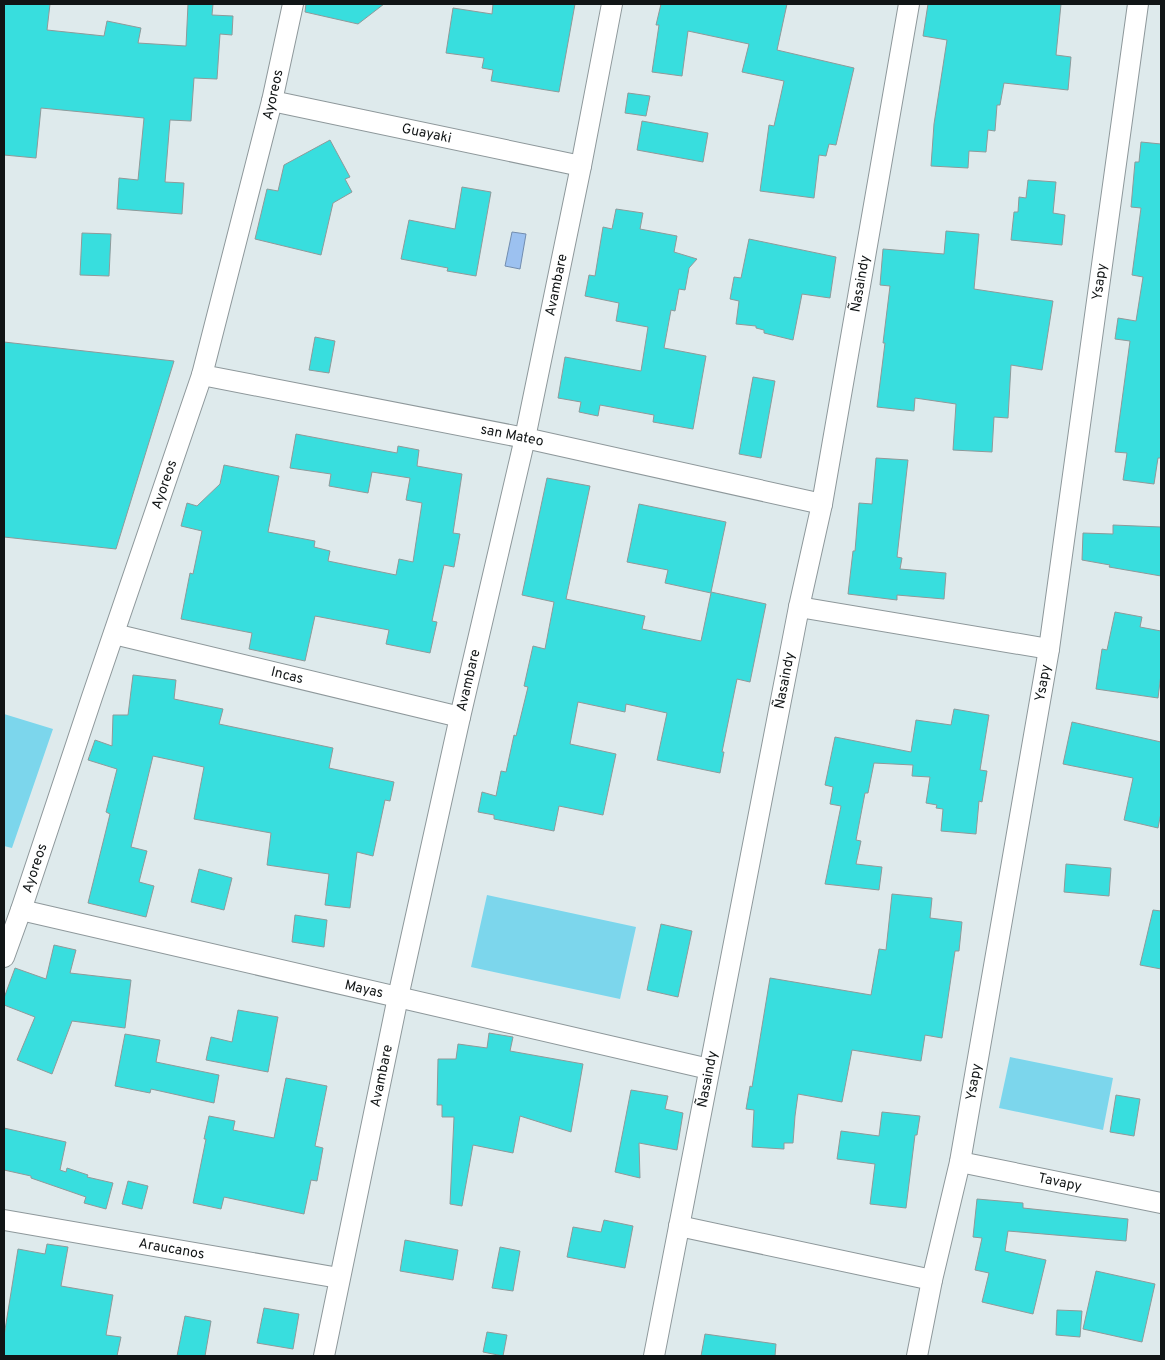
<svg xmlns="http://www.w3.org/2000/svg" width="1165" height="1360" font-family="Overpass,sans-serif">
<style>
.green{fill:#7cd6ec}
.water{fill:#9cc1f0;stroke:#728daf}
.building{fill:#38dede;stroke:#8f9a9a}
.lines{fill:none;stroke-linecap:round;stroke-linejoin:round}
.street-casing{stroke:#8e989b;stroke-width:22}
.street{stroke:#fff;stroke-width:20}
.labels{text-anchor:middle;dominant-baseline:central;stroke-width:5;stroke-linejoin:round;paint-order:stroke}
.street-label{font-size:14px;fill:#111516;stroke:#deeaec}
</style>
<rect width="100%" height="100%" fill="#deeaec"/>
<path class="green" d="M 4,714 L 53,729 L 12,848 L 4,846 Z
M 487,895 L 636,927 L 620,999 L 471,967 Z
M 1010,1057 L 1113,1078 L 1103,1130 L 999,1108 Z"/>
<path class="water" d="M 512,232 L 526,234 L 520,269 L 505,266 Z"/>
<path class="building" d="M 4,4 L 50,4 L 47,30 L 104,36 L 107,21 L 141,28 L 138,43 L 186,46 L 188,4 L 213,4 L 212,15 L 233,16 L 232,35 L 220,34 L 217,79 L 194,78 L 191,121 L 170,120 L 165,182 L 184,183 L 182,214 L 117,209 L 119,178 L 138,180 L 144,118 L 41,108 L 36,158 L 4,155 Z
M 306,4 L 384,4 L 358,24 L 305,12 Z
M 493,4 L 575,4 L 559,92 L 491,81 L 493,70 L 482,68 L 484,58 L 446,53 L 453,8 L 492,14 Z
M 661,4 L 787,4 L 777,50 L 854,68 L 836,145 L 829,144 L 826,156 L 819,155 L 814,198 L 760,191 L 769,125 L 774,126 L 784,81 L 742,72 L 749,44 L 688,31 L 682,76 L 652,72 L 659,25 L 656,25 Z
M 928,4 L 1061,4 L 1056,55 L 1071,57 L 1068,90 L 1004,83 L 1000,105 L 997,105 L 995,131 L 988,130 L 986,152 L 969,151 L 968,168 L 931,166 L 934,124 L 947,40 L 923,36 Z
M 628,93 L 650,96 L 646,116 L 625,113 Z
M 642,121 L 708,133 L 703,162 L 637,150 Z
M 330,140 L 350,177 L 345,179 L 352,192 L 333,203 L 321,255 L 255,239 L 267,189 L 278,191 L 284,165 Z
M 1141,142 L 1161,144 L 1161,458 L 1158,458 L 1154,484 L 1123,480 L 1127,453 L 1115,452 L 1130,341 L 1115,339 L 1118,318 L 1136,321 L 1143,277 L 1132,275 L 1141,208 L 1131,207 L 1135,162 L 1139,162 Z
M 1028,180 L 1056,182 L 1053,213 L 1065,215 L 1062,245 L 1011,240 L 1014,212 L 1018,212 L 1019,197 L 1026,198 Z
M 462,187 L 491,192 L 476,276 L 447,271 L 448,268 L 401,259 L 409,220 L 455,229 Z
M 616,209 L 643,213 L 640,229 L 677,236 L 674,252 L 697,259 L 689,268 L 685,290 L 679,289 L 675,311 L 671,310 L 664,348 L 706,356 L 693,429 L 653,422 L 654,415 L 600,405 L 598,416 L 579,412 L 581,402 L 558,398 L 565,357 L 641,371 L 648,327 L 616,321 L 619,303 L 585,296 L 589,275 L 595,276 L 603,227 L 612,229 Z
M 946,231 L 979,234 L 974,289 L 1053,301 L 1042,370 L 1011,365 L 1008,418 L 994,417 L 992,452 L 953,450 L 956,404 L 915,398 L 914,411 L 877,407 L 885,343 L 883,343 L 890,286 L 880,285 L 883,249 L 944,254 Z
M 82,233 L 111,234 L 109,276 L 80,275 Z
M 749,239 L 836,257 L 830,298 L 802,294 L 793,340 L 764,333 L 764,330 L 756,328 L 756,326 L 736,324 L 739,301 L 730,299 L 734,277 L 741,278 Z
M 315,337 L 335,341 L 329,373 L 309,370 Z
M 4,342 L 174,361 L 116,549 L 4,537 Z
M 753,377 L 775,381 L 761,458 L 739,454 Z
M 296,434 L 397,453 L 398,446 L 419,450 L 417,466 L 462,474 L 453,533 L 460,534 L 454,567 L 444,565 L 432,621 L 437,622 L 430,653 L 386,644 L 389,630 L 315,616 L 305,661 L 249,649 L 252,633 L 181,619 L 190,573 L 193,574 L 202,531 L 181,526 L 187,503 L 197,506 L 220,484 L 224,465 L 279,476 L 268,532 L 315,541 L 314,547 L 330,551 L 328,561 L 396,575 L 399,559 L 413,562 L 422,503 L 406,500 L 410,478 L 372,472 L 368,493 L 329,486 L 331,474 L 290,468 Z
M 876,458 L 908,460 L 897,557 L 902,558 L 900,569 L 946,573 L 944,599 L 897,595 L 897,600 L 848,594 L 853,551 L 855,551 L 859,503 L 872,504 Z
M 547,478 L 590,486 L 566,599 L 645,616 L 642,629 L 701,641 L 711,593 L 665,583 L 668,570 L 627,562 L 639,504 L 726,522 L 711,592 L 766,604 L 750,682 L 737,679 L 722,752 L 724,752 L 720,773 L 657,760 L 667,713 L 626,704 L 625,712 L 578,702 L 570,744 L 616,754 L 603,815 L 559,806 L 554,831 L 494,819 L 494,815 L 478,812 L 482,792 L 496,796 L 501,771 L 506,772 L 514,735 L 516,736 L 528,687 L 524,686 L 533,646 L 545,649 L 554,602 L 522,595 Z
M 1113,525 L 1161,527 L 1161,576 L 1109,567 L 1110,565 L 1082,560 L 1083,533 L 1113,534 Z
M 1115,612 L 1142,617 L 1140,627 L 1161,631 L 1161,674 L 1158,698 L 1096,689 L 1102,649 L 1107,650 Z
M 133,675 L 176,680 L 174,699 L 223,709 L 219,724 L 333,748 L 329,768 L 394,782 L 390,801 L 385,800 L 373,856 L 357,852 L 350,908 L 325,905 L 329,874 L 267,865 L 271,833 L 194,819 L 204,767 L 153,756 L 131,847 L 147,851 L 139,882 L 154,886 L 146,917 L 88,903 L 110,814 L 106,812 L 117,769 L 88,760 L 95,740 L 112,746 L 113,715 L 128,715 Z
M 954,709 L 989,715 L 980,770 L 987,771 L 982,802 L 979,801 L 976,834 L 941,831 L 943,809 L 936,808 L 937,805 L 926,803 L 930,777 L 912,776 L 913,765 L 874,763 L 868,793 L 865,793 L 856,840 L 861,841 L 856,864 L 882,867 L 879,890 L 825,884 L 841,806 L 830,804 L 833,787 L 825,785 L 835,737 L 911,752 L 916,720 L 951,725 Z
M 1072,722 L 1161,742 L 1161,813 L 1158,828 L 1124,820 L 1133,778 L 1063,764 Z
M 1066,864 L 1111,868 L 1109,896 L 1064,892 Z
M 199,869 L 232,878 L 224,910 L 191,902 Z
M 892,894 L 932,898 L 930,918 L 962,922 L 959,951 L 955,951 L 942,1038 L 925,1035 L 921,1061 L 852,1050 L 842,1102 L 798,1094 L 795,1116 L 793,1143 L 784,1143 L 784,1149 L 752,1147 L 754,1110 L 746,1109 L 750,1086 L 752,1087 L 770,978 L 871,995 L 879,949 L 886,950 Z
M 1153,910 L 1161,911 L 1161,969 L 1140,965 Z
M 295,915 L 327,920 L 324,947 L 292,942 Z
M 661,924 L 692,931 L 678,997 L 647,990 Z
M 54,945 L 76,950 L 70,973 L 131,980 L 125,1028 L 72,1021 L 52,1074 L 17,1060 L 35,1017 L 4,1005 L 4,998 L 15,968 L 46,979 Z
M 238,1010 L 278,1017 L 268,1072 L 206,1060 L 211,1037 L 232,1042 Z
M 489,1033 L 513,1037 L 510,1051 L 583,1064 L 571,1132 L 520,1116 L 513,1153 L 473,1145 L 462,1206 L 450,1204 L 454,1117 L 442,1117 L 442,1105 L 437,1105 L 438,1059 L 456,1059 L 458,1044 L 487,1048 Z
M 125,1034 L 160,1040 L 156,1062 L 219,1075 L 214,1103 L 151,1089 L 150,1093 L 115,1086 Z
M 286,1078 L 327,1086 L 315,1146 L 323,1148 L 317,1181 L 311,1180 L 304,1214 L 224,1197 L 221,1209 L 193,1203 L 206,1139 L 204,1139 L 209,1116 L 235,1121 L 233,1130 L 274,1138 Z
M 631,1090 L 668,1096 L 665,1109 L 683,1113 L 677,1150 L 639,1143 L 640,1178 L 615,1172 Z
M 1116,1095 L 1140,1099 L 1134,1136 L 1110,1132 Z
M 882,1112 L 920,1116 L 917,1135 L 915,1135 L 906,1208 L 870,1204 L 875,1164 L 837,1159 L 841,1131 L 879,1136 Z
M 4,1128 L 66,1142 L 60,1170 L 66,1172 L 67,1168 L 88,1175 L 87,1177 L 113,1183 L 106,1209 L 84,1203 L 86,1197 L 31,1178 L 31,1176 L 4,1170 Z
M 128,1181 L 148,1186 L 142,1209 L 122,1204 Z
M 977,1199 L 1023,1203 L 1023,1208 L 1128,1219 L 1126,1241 L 1008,1231 L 1005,1251 L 1046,1260 L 1033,1314 L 982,1302 L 989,1273 L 975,1270 L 982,1238 L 973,1237 Z
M 604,1220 L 633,1226 L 625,1268 L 567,1257 L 573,1227 L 601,1232 Z
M 405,1240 L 458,1250 L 453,1280 L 400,1271 Z
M 47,1244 L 68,1247 L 61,1286 L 113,1295 L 106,1335 L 121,1337 L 117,1356 L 4,1356 L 4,1336 L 18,1249 L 45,1254 Z
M 500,1247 L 520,1251 L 513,1291 L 492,1288 Z
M 1096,1271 L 1155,1284 L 1142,1342 L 1083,1329 Z
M 264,1308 L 299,1314 L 293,1349 L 257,1343 Z
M 1057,1310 L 1082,1311 L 1080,1337 L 1056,1335 Z
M 185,1316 L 211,1321 L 205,1356 L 177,1356 Z
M 487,1332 L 507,1335 L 503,1356 L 483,1352 Z
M 705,1334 L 776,1344 L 775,1356 L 701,1356 Z"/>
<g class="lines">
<defs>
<g id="street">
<path id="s1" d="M 272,101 L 581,166"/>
<path id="s2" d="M 202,375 L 525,438 L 822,504"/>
<path d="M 799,607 L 1049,649"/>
<path id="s3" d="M 114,634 L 460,717"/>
<path id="s4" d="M 21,910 L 709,1069"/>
<path id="s5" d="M 4,957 L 21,910 L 92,697 L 202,375 L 272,101 L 293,4"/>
<path id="s6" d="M 960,1162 L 1161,1203"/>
<path id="s7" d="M 4,1220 L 339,1278"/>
<path d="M 679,1226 L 932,1280"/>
<path id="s8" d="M 324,1356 L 398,997 L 460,717 L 525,438 L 581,166 L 612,4"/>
<path id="s9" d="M 654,1356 L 799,607 L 822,504 L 909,4"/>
<path id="s10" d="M 917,1356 L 932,1280 L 960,1162 L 1049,649 L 1138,4"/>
</g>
</defs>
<use href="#street" class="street-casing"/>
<use href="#street" class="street"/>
</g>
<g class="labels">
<g class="street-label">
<text stroke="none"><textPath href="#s5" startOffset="904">Ayoreos</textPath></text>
<text stroke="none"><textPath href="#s1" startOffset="158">Guayaki</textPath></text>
<text stroke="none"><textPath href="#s10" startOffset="1090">Ysapy</textPath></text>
<text stroke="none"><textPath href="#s9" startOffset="1092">Ñasaindy</textPath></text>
<text stroke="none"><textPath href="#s8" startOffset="1096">Avambare</textPath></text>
<text stroke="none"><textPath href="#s2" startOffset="316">san Mateo</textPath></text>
<text stroke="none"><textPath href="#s5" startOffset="499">Ayoreos</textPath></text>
<text stroke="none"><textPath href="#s3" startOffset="178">Incas</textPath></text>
<text stroke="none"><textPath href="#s8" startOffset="691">Avambare</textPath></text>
<text stroke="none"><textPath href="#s9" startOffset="688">Ñasaindy</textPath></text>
<text stroke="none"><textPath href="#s10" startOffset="685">Ysapy</textPath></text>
<text stroke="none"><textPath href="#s5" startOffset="94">Ayoreos</textPath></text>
<text stroke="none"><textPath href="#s4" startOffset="352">Mayas</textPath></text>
<text stroke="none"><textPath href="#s8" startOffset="286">Avambare</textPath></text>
<text stroke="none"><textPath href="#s9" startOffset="282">Ñasaindy</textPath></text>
<text stroke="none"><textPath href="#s10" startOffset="280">Ysapy</textPath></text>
<text stroke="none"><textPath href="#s6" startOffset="102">Tavapy</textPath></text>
<text stroke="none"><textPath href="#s7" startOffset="170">Araucanos</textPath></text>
</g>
</g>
<rect width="1165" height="1360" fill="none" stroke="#111516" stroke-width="10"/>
</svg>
